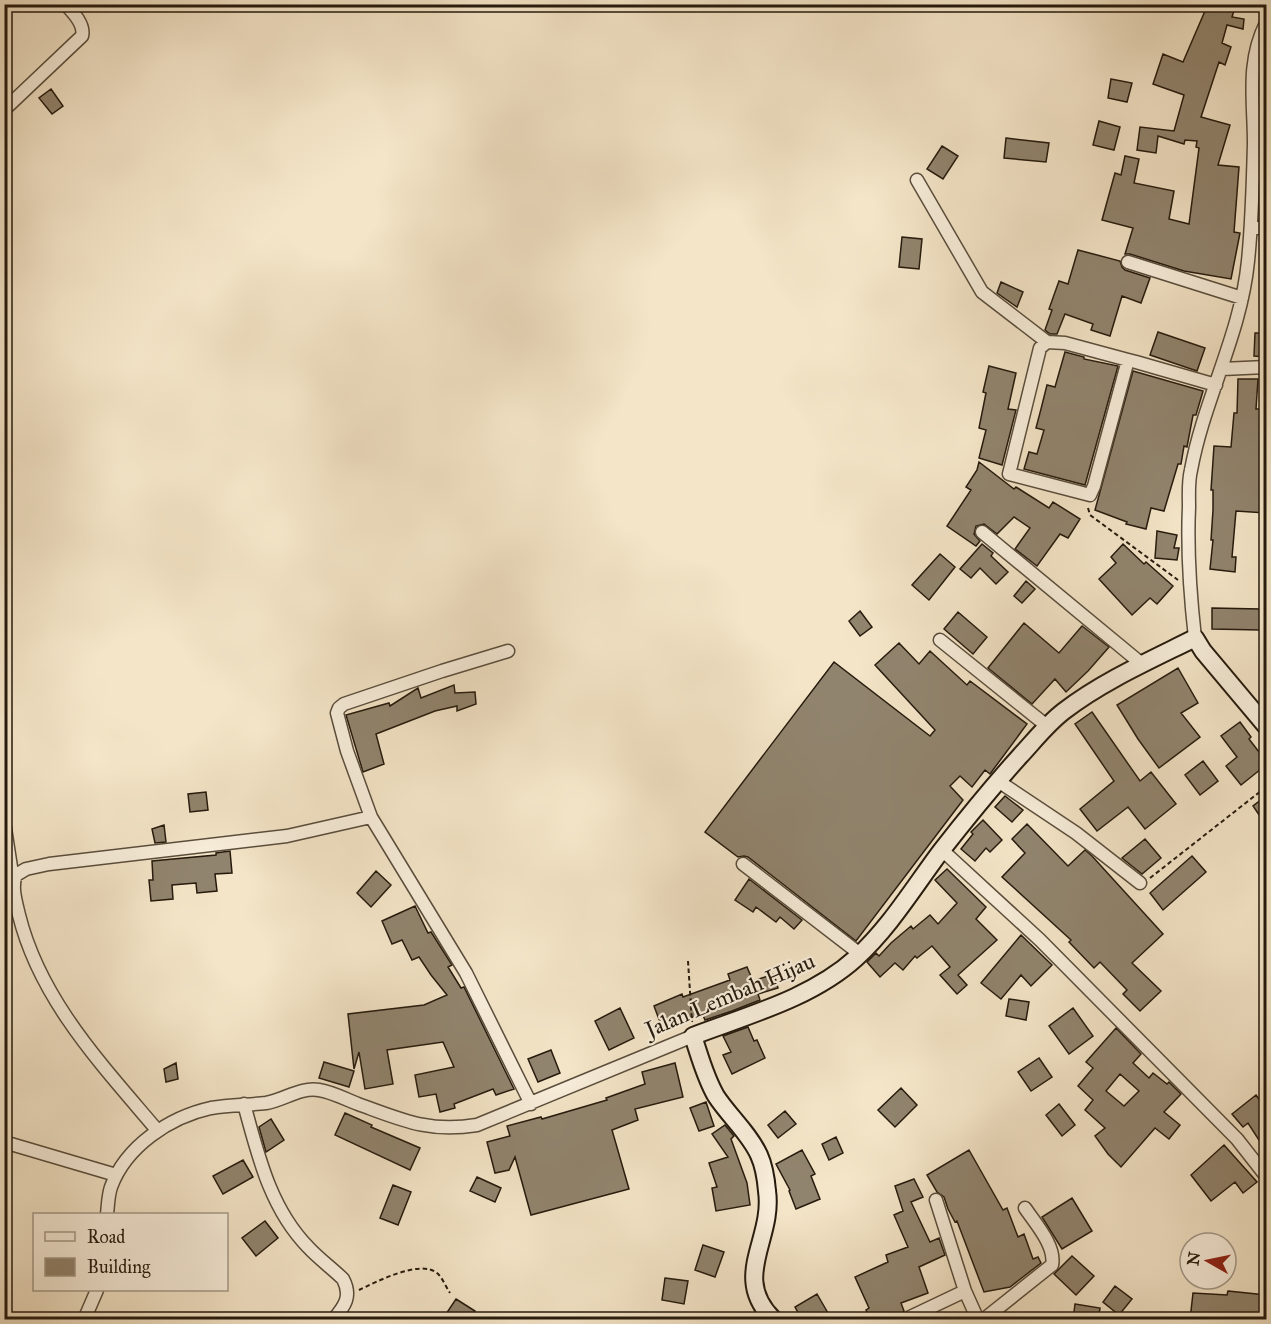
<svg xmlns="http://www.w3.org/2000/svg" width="1271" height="1324" font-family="'IM FELL Great Primer',serif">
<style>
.building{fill:#91846e;stroke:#251a0d;stroke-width:1.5;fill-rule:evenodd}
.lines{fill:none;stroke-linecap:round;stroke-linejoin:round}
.street-casing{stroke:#594d3c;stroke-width:15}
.secondary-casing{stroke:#251a0d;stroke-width:20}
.path{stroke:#251a0d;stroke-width:2;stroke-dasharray:4.5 3;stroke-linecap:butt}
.street{stroke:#f8eedb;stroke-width:12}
.secondary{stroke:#f8eedb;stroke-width:16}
.labels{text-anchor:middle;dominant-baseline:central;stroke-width:4.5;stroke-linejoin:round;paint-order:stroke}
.street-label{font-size:22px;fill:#251a0d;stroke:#f8eedb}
</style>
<rect width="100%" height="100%" fill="#f4e5c8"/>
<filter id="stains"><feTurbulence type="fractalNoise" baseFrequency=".00333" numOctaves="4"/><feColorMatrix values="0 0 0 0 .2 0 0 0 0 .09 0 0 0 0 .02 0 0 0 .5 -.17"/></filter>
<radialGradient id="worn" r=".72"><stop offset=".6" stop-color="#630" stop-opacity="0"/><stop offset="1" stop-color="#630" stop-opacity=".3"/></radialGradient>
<path class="building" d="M 1208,4 L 1236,4 L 1232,17 L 1244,19 L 1243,29 L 1227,25 L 1222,43 L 1231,47 L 1225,65 L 1219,62 L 1201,117 L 1230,125 L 1218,165 L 1239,167 L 1234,232 L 1240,233 L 1231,279 L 1184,271 L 1130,254 L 1125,254 L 1133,228 L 1102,220 L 1115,173 L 1121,175 L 1125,156 L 1139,159 L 1134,183 L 1174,191 L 1169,219 L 1189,224 L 1199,148 L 1196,147 L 1197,141 L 1185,140 L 1184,144 L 1158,136 L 1156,153 L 1137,150 L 1140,127 L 1174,131 L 1184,95 L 1153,84 L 1163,54 L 1183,62 Z
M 1111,79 L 1132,83 L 1127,102 L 1108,98 Z
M 51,89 L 63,106 L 52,114 L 39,98 Z
M 1099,121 L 1120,127 L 1114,150 L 1093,145 Z
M 1006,138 L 1049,143 L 1046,162 L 1004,158 Z
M 942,146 L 958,156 L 943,179 L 927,169 Z
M 902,237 L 922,239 L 919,269 L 899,267 Z
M 1078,250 L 1120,261 L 1122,267 L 1125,270 L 1150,278 L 1141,303 L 1122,296 L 1110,336 L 1091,330 L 1093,324 L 1065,314 L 1057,334 L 1050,334 L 1045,330 L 1052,310 L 1049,309 L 1059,281 L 1068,284 Z
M 1001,282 L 1023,292 L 1017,307 L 997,293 Z
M 1158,332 L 1205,348 L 1197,371 L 1150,355 Z
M 1255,333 L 1266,333 L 1266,357 L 1254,356 Z
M 1065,352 L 1084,357 L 1084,359 L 1118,366 L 1085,485 L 1024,469 L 1029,452 L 1037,454 L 1044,430 L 1036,428 L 1041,409 L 1047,385 L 1055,387 Z
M 989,366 L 1016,373 L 1008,409 L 1016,410 L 1002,465 L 979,458 L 986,430 L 979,428 L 986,393 L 983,392 Z
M 1133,371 L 1203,391 L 1196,415 L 1193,415 L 1187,447 L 1184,446 L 1181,464 L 1178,464 L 1164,511 L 1151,508 L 1146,529 L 1126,524 L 1127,522 L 1095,510 Z
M 1238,379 L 1258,379 L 1256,409 L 1266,409 L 1266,513 L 1236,511 L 1232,557 L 1236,557 L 1235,572 L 1210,569 L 1213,540 L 1211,540 L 1213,510 L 1213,490 L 1211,490 L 1214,446 L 1231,447 L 1234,413 L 1237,413 Z
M 979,462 L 1014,489 L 1016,487 L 1049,508 L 1053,502 L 1080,519 L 1068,538 L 1060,534 L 1037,566 L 1015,549 L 1030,528 L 1014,517 L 997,534 L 984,524 L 976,526 L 974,534 L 980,541 L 976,546 L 947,526 L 971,490 L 966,487 L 977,470 Z
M 1157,531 L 1177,535 L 1174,548 L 1179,548 L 1177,560 L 1155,558 Z
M 982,544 L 993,553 L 991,556 L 1008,572 L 996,584 L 980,568 L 971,578 L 960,569 Z
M 1123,544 L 1144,564 L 1146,562 L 1173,586 L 1157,604 L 1150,598 L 1132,615 L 1099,579 L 1116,563 L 1111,557 Z
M 940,554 L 955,567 L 929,600 L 912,585 Z
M 1026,581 L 1035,589 L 1022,603 L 1014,596 Z
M 1212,608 L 1260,609 L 1260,630 L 1212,629 Z
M 860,611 L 872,627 L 860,636 L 849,621 Z
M 958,612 L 987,637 L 973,654 L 944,629 Z
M 1024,623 L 1059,653 L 1082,626 L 1109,647 L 1088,671 L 1066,692 L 1055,679 L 1032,704 L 988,668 Z
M 899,643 L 919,664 L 930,651 L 967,685 L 970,681 L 1027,724 L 990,774 L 985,770 L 972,787 L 960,776 L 950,786 L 963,800 L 856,941 L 748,857 L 744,856 L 738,857 L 705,832 L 834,662 L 930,736 L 935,730 L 875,665 Z
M 1178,668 L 1198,703 L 1181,713 L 1200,737 L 1159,768 L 1138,739 L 1117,705 Z
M 454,685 L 455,693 L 475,692 L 476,704 L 457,711 L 457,706 L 435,711 L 376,734 L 384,764 L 363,772 L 346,715 L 389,703 L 390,706 L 418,688 L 421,698 Z
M 1092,712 L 1140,781 L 1151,772 L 1176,804 L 1145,829 L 1128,807 L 1097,831 L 1080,809 L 1114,781 L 1075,724 Z
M 1240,722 L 1251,737 L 1249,739 L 1266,761 L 1266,765 L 1241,785 L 1226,766 L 1237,757 L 1221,736 Z
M 1203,761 L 1218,781 L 1200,795 L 1185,775 Z
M 206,792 L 208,810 L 190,812 L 188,794 Z
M 1005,796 L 1023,810 L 1012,822 L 995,807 Z
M 1266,796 L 1266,825 L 1253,806 Z
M 983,820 L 1002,840 L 990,852 L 986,848 L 975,861 L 961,849 L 973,834 L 971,832 Z
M 1027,824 L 1068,866 L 1085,850 L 1092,856 L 1163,934 L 1132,963 L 1161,991 L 1140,1011 L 1123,994 L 1127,990 L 1100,962 L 1094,968 L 1069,942 L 1071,940 L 1002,877 L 1025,853 L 1012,839 Z
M 164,825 L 166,842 L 155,843 L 152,829 Z
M 1145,839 L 1161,858 L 1142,874 L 1122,858 Z
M 230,851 L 232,873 L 215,874 L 217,891 L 197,893 L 196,883 L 172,885 L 173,899 L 151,901 L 149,880 L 153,880 L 152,861 L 216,855 L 216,853 Z
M 1192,856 L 1206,872 L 1163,910 L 1150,893 Z
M 947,869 L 986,907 L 976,919 L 997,940 L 958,975 L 967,985 L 957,994 L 940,975 L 950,967 L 932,946 L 917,958 L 915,956 L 903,970 L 895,963 L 880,977 L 867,962 L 876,953 L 879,956 L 891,943 L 911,926 L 913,929 L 930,915 L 938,924 L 957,903 L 935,880 Z
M 376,871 L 391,885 L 371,907 L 357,893 Z
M 749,879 L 802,920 L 794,929 L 780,917 L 776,922 L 756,907 L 753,912 L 735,900 Z
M 415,906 L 428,933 L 431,932 L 452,965 L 448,967 L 461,988 L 464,987 L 514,1089 L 496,1095 L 493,1089 L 454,1104 L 455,1108 L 440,1112 L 436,1094 L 419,1097 L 415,1075 L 454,1067 L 443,1042 L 387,1050 L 393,1084 L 365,1089 L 359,1052 L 354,1069 L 348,1014 L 424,1005 L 447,995 L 431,975 L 419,957 L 412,960 L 402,940 L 392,944 L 382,921 Z
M 1021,935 L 1052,965 L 1031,986 L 1021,975 L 1001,999 L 981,983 Z
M 747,967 L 753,981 L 774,974 L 778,988 L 758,994 L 760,1000 L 732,1011 L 705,1020 L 702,1013 L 663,1030 L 654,1006 L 682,994 L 683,997 L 730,980 L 728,974 Z
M 1009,999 L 1029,1002 L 1026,1020 L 1006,1016 Z
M 620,1008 L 634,1038 L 609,1050 L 595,1021 Z
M 1073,1008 L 1093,1036 L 1069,1054 L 1049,1026 Z
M 748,1027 L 754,1041 L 757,1040 L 765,1058 L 732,1074 L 723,1055 L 731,1052 L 723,1036 Z
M 1116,1028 L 1141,1054 L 1133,1063 L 1149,1078 L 1153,1073 L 1167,1084 L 1169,1082 L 1181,1094 L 1164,1112 L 1180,1125 L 1169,1139 L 1155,1128 L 1121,1167 L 1108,1154 L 1095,1136 L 1105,1128 L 1085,1110 L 1093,1100 L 1078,1086 L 1093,1068 L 1086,1062 ZM 1120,1074 L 1139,1091 L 1124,1106 L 1106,1091 Z
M 551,1050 L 560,1073 L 538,1082 L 528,1059 Z
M 1039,1058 L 1052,1077 L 1031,1091 L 1018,1072 Z
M 324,1062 L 354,1071 L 349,1087 L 319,1078 Z
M 176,1063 L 178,1079 L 166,1082 L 164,1069 Z
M 675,1063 L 683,1097 L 635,1109 L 638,1120 L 612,1130 L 629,1189 L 531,1215 L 515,1157 L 509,1170 L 495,1173 L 487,1142 L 510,1136 L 507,1126 L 541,1117 L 542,1119 L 607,1100 L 606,1098 L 645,1084 L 642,1072 Z
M 901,1088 L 917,1105 L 895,1127 L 878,1110 Z
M 1256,1095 L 1266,1109 L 1266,1151 L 1248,1123 L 1243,1127 L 1232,1114 Z
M 706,1102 L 714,1126 L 699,1131 L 690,1108 Z
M 1059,1104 L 1075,1125 L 1062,1136 L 1046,1115 Z
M 785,1111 L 796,1124 L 778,1138 L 768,1125 Z
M 345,1113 L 372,1125 L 371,1127 L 420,1148 L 410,1170 L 335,1135 Z
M 271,1119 L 284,1140 L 266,1152 L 259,1127 Z
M 725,1125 L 734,1136 L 731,1139 L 747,1183 L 750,1205 L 716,1211 L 712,1188 L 717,1187 L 709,1163 L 728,1157 L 712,1134 Z
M 836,1137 L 843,1153 L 829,1160 L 822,1144 Z
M 1224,1145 L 1257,1182 L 1243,1193 L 1235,1182 L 1211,1201 L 1191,1175 Z
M 802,1150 L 815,1174 L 811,1176 L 820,1199 L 796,1209 L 789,1191 L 790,1190 L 776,1164 Z
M 969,1150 L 1003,1210 L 1007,1208 L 1018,1237 L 1024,1234 L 1033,1259 L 1038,1257 L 1041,1263 L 1010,1287 L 984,1292 L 957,1221 L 955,1222 L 948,1209 L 944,1197 L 937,1192 L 927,1175 Z
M 243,1160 L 253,1177 L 223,1194 L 213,1176 Z
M 477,1177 L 501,1188 L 495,1202 L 470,1191 Z
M 914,1179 L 923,1197 L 911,1202 L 930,1242 L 939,1238 L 945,1255 L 919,1267 L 928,1293 L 901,1303 L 904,1311 L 898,1315 L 896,1320 L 870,1320 L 866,1310 L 869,1308 L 855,1277 L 888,1262 L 886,1255 L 908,1247 L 894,1215 L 903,1211 L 895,1186 Z
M 393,1185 L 411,1192 L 398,1225 L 380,1218 Z
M 1072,1198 L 1092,1231 L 1062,1249 L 1042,1217 Z
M 265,1221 L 278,1238 L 256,1256 L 242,1238 Z
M 703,1245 L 724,1252 L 715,1277 L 695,1270 Z
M 1072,1256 L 1094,1276 L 1076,1295 L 1054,1274 Z
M 665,1278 L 688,1281 L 684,1304 L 662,1300 Z
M 1115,1286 L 1132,1299 L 1119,1315 L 1103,1302 Z
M 1228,1291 L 1266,1295 L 1266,1320 L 1190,1320 L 1193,1293 L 1227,1295 Z
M 817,1294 L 832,1320 L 802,1320 L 795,1307 Z
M 456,1299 L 475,1311 L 469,1320 L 442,1320 Z
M 1075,1304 L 1100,1308 L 1098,1320 L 1073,1320 Z"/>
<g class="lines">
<defs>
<path id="street" d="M 4,7 L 7,4
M 4,110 L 82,36 C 85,25 73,12 65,4
M 917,180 L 982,292 L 1047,342
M 1251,228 L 1266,228
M 1128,262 L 1242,298
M 1128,360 L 1094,486 L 1090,495 L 1009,474 L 1040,348 L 1047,342 L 1065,343 L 1128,360 L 1136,362 L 1216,385
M 1222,369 L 1266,367
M 982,532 L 1143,665
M 1195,638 C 1190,594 1187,550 1189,507 C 1189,495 1188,482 1191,470 C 1204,399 1241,334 1248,261 C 1252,222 1253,182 1254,143 C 1254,101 1246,63 1266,23
M 940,640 L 1047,726
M 508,651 L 442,671 L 344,704 L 339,708 L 337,713 L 347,751 L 371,817 L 466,973 L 531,1104
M 998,781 L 1076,833 L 1140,883
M 4,822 L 13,880
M 942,850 L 1040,940 L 1237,1139 L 1266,1176
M 743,864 L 860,954
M 244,1104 C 258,1155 270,1208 308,1247 C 319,1259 332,1268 343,1279 C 352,1296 345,1306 333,1320
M 157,1130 C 102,1065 40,1000 19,915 C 16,902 11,887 16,875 L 26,869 L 49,864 L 287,836 L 371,817
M 4,1142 L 116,1175
M 936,1200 L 965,1291 L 978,1320
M 107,1214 C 108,1206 108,1196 111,1187 C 126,1146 170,1117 211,1108 C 229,1105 248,1105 266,1103 C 284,1100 300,1087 319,1090 C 332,1092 345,1099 358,1104 C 402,1120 429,1133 477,1125 L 693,1036
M 84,1320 L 97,1290
M 904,1320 L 965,1291
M 983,1320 L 1052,1265 C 1056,1246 1035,1223 1025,1208"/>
<path id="secondary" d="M 774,1320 C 730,1277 774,1240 767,1191 C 766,1179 764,1166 759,1155 C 749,1133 729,1116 716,1096 C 705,1077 700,1057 693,1036 C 748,1015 812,998 856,958 C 890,927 914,887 941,851 C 966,819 992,787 1020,756 C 1034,741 1047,724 1064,711 C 1103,681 1151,660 1195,638 L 1203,651 L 1266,726"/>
</defs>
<use href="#street" class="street-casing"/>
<use href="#secondary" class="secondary-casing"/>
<path class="path" d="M 1088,508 L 1090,515 L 1178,580
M 1150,878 L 1266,787
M 688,961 L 692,1022
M 359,1290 C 376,1282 420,1259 437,1273 C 442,1277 446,1287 450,1293"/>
<use href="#street" class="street"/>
<use href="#secondary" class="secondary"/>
</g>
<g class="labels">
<g class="street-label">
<text transform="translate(730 995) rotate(-23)">Jalan Lembah Hijau</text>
</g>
</g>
<rect width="1271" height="1324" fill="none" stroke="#f4e5c8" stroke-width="24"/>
<rect x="6" y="6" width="1259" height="1312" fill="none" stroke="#251a0d" stroke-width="3"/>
<rect x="12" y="12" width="1247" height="1300" fill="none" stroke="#251a0d" stroke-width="1.5"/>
<rect x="33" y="1213" width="195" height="78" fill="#f8eedb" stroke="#a49989" stroke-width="1.5"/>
<rect x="45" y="1232" width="30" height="9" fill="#f8eedb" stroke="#a49989" stroke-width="1.5"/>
<text x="87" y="1243" font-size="18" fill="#251a0d">Road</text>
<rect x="45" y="1258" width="30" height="18" fill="#91846e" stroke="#a49989" stroke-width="1.5"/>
<text x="87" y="1273" font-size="18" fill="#251a0d">Building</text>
<g transform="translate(1208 1261) rotate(279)"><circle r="28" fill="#f8eedb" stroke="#a49989" stroke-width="1.5"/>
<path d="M0-4.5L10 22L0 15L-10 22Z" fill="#8f2418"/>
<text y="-9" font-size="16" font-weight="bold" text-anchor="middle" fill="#251a0d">N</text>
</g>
<rect width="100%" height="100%" filter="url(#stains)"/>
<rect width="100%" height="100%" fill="url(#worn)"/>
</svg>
